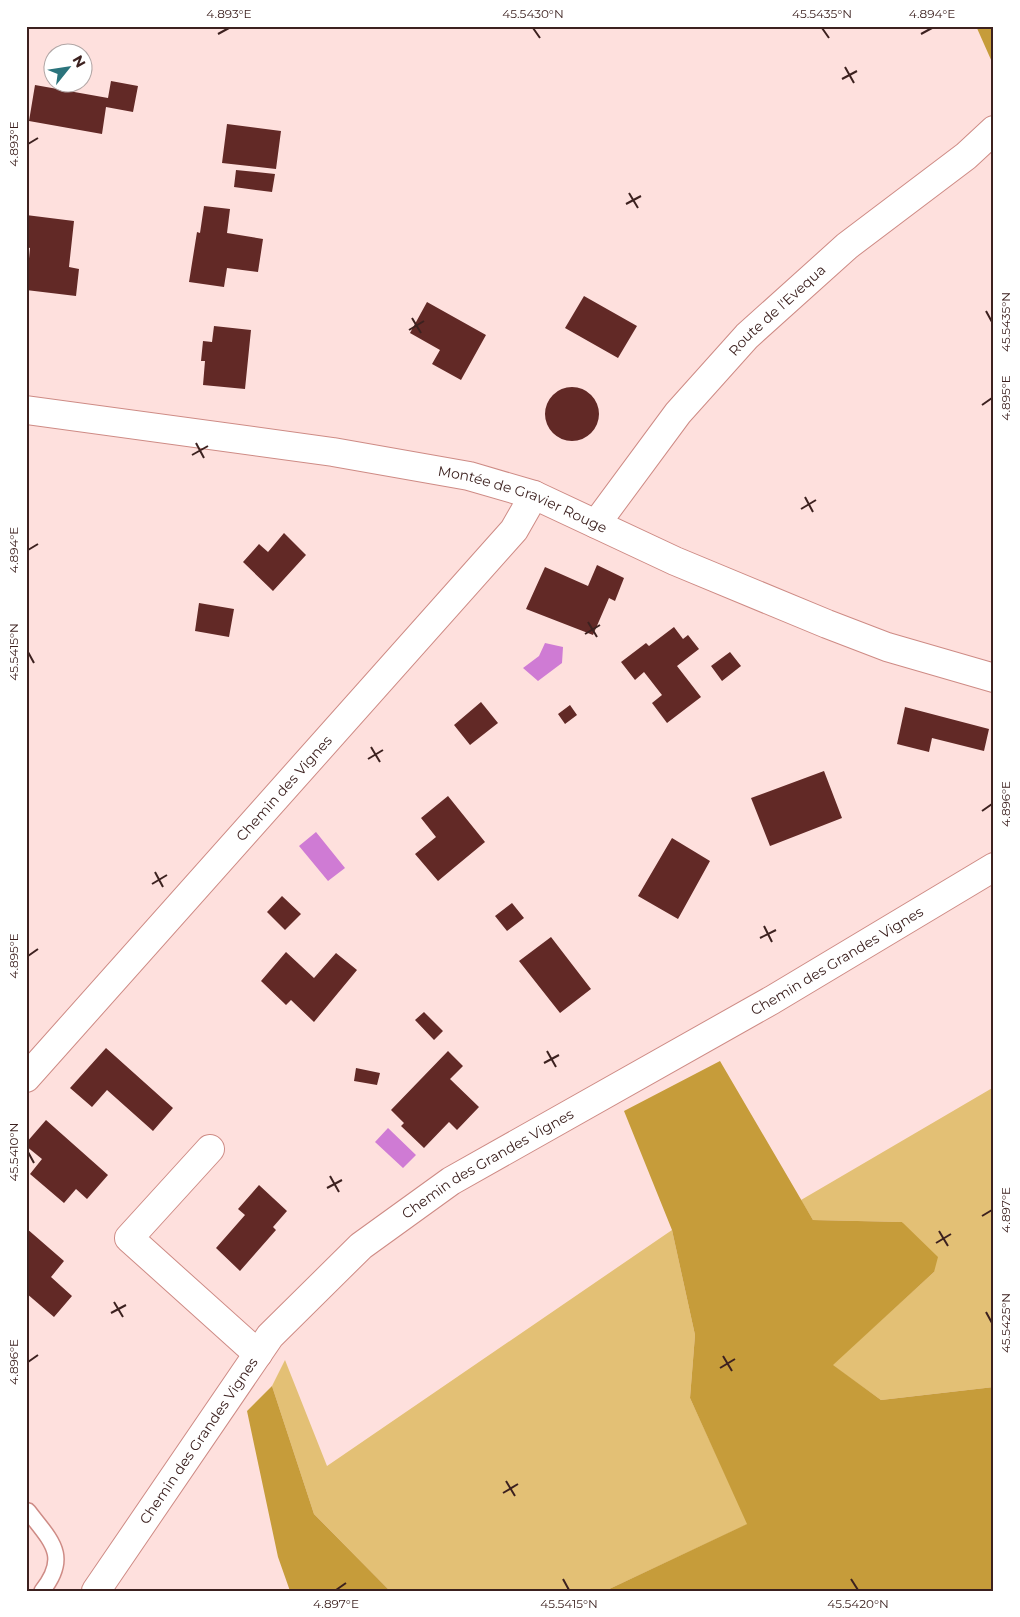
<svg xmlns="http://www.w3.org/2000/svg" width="1020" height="1617" font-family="Montserrat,sans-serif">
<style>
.green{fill:#e3c075}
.forest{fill:#c69c3a}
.water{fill:#cf7bd4}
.building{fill:#622926}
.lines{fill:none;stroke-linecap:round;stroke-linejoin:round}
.lane-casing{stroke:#ce8b85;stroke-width:18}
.street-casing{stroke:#ce8b85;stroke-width:30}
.lane{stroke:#fff;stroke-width:15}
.street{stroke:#fff;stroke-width:28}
.ticks{fill:none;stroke:#3c211f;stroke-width:2}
.labels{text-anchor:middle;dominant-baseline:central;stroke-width:5;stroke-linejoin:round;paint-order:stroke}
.street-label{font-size:14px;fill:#3c211f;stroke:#fff}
.neatline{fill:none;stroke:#3c211f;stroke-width:2}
.ticks-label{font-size:12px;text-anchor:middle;fill:#3c211f}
</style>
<rect width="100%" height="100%" fill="#fee0dd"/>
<path class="green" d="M 994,1087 L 994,1387 L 881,1400 L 832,1365 L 934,1272 L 902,1222 L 813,1220 L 801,1200 Z
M 672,1230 L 695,1335 L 690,1398 L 748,1524 L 605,1591 L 390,1591 L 314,1514 L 272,1386 L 285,1360 L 327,1466 Z"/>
<path class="forest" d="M 976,26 L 994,26 L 994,62 L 992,62 Z
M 720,1061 L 813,1220 L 902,1222 L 938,1257 L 934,1272 L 833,1365 L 881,1400 L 994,1387 L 994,1591 L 605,1591 L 747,1524 L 690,1398 L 695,1335 L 672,1230 L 624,1111 Z
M 272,1386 L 314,1514 L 390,1591 L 290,1591 L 278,1557 L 247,1411 Z"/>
<path class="water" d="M 545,643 L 563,647 L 562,663 L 538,681 L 523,668 L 539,656 Z
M 316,832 L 345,868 L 328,881 L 299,846 Z
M 388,1128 L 416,1155 L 403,1168 L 375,1142 Z"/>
<path class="building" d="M 111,81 L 138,86 L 133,112 L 106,107 L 102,134 L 29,121 L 35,85 L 108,98 Z
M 227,124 L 281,131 L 276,169 L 222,163 Z
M 236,170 L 275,174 L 272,192 L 234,187 Z
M 204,206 L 230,209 L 227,233 L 263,239 L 258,272 L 227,268 L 224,287 L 189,282 L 197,232 L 200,233 Z
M 26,215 L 74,221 L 69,267 L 79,269 L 76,296 L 26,290 L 30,248 L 26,247 Z
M 584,296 L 637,326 L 618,358 L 565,328 Z
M 427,302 L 486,335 L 461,380 L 432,364 L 440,350 L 410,333 Z
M 214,326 L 251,330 L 245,389 L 203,385 L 205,361 L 201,361 L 203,341 L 212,342 Z
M545 414a27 27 0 1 1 54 0a27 27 0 1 1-54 0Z
M 284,533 L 306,555 L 273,591 L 243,562 L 259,544 L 268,552 Z
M 597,565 L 624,578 L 615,601 L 609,598 L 593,635 L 526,609 L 545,567 L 588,586 Z
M 199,603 L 234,609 L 229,637 L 195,631 Z
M 674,627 L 683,639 L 688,635 L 699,649 L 677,666 L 701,697 L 667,723 L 652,703 L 662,695 L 644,672 L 635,680 L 621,662 L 646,643 L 649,646 Z
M 730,652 L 741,666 L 722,681 L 711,666 Z
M 481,702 L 498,723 L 470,745 L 454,725 Z
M 570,705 L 577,715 L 565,724 L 558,714 Z
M 905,707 L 989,729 L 984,751 L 932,738 L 929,752 L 897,744 Z
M 824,771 L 842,818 L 770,846 L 751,798 Z
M 448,796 L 485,842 L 438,881 L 415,854 L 436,837 L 421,818 Z
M 672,838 L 710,861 L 678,919 L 638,896 Z
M 282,896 L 301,914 L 285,930 L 267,912 Z
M 512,903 L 524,918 L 507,931 L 495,916 Z
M 551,937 L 591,989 L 560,1013 L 519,961 Z
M 286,952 L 314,978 L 336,953 L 357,970 L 314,1022 L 291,1000 L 286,1005 L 261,981 Z
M 424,1012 L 443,1031 L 434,1040 L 415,1020 Z
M 106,1048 L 173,1108 L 153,1131 L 107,1090 L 92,1107 L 70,1088 Z
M 448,1051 L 463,1066 L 450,1079 L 479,1107 L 457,1130 L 449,1122 L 424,1148 L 401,1126 L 404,1123 L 391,1110 Z
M 356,1068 L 380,1073 L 377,1085 L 354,1081 Z
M 46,1120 L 108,1175 L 87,1199 L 76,1189 L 64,1203 L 30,1174 L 42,1159 L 26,1146 L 26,1143 Z
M 259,1185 L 287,1211 L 273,1227 L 276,1230 L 240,1271 L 216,1248 L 245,1215 L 238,1209 Z
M 26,1228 L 64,1261 L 51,1277 L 72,1296 L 54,1317 L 26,1293 Z"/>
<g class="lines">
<defs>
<path id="lane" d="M 28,1511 C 51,1541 70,1556 42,1591"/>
<g id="street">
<path id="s1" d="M 26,410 L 333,452 L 469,476 L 534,495 L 675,561 L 827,624 L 887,647 L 994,678"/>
<path id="s2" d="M 596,524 L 678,413 L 747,336 L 847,246 L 966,156 L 994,130"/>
<path id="s3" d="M 26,1078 L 514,530 L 534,495"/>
<path d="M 210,1149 L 129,1238 L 258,1354"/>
<path id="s4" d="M 96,1591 L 270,1336 L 361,1246 L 451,1181 L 772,1000 L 994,867"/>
</g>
</defs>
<use href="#lane" class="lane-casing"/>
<use href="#street" class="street-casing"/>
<use href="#lane" class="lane"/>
<use href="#street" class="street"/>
</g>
<path class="ticks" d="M 533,28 L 540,38M 822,28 L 829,38M 218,34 L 229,28M 921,34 L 932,28M 845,67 L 854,83M 842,79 L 857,71M 28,144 L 38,138M 629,193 L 638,208M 626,204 L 641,196M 986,311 L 992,322M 412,318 L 421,333M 409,330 L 424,321M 982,405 L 992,398M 196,443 L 204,458M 192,455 L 208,446M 805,497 L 813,512M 801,509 L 816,500M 28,550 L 38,544M 588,622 L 597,637M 585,634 L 600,625M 28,652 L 34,663M 371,747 L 380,762M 368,759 L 383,750M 982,811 L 992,804M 155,872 L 163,887M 152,884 L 167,875M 764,926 L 772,942M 760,938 L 776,930M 28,956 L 38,949M 547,1051 L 556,1067M 544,1063 L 559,1055M 28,1152 L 34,1163M 330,1176 L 339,1192M 327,1188 L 342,1180M 982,1216 L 992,1210M 939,1231 L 948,1246M 936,1243 L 951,1234M 114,1302 L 123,1317M 986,1312 L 992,1323M 111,1313 L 126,1305M 723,1356 L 732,1371M 28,1362 L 38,1355M 720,1368 L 735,1359M 506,1481 L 515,1496M 503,1493 L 518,1484M 563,1579 L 569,1590M 851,1579 L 858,1590M 336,1590 L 346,1583"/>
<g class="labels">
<g class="street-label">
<text stroke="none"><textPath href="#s2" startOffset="281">Route de l'Evequa</textPath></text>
<text stroke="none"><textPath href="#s1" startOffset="506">Montée de Gravier Rouge</textPath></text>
<text stroke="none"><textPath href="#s3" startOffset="388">Chemin des Vignes</textPath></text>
<text stroke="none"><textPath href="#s4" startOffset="992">Chemin des Grandes Vignes</textPath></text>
<text stroke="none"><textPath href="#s4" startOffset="588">Chemin des Grandes Vignes</textPath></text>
<text stroke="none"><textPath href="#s4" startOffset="182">Chemin des Grandes Vignes</textPath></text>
</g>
</g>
<rect width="1020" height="1617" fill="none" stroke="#ffffff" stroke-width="55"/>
<g transform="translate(68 68) rotate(60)"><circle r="24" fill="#ffffff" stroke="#b1a6a5"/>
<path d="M0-4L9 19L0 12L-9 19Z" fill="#2b747c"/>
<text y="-8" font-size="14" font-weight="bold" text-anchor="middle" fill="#3c211f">N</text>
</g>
<rect x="28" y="28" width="964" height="1562" class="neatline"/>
<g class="ticks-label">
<text x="229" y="18">4.893°E</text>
<text x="533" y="18">45.5430°N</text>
<text x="822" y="18">45.5435°N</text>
<text x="932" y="18">4.894°E</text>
<text transform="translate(14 144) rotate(-90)" y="4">4.893°E</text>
<text transform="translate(1006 322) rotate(-90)" y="4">45.5435°N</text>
<text transform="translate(1006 398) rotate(-90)" y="4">4.895°E</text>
<text transform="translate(14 550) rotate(-90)" y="4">4.894°E</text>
<text transform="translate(14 652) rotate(-90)" y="4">45.5415°N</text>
<text transform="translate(1006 804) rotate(-90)" y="4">4.896°E</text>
<text transform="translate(14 956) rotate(-90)" y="4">4.895°E</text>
<text transform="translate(14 1152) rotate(-90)" y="4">45.5410°N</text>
<text transform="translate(1006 1210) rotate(-90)" y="4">4.897°E</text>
<text transform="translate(1006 1323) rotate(-90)" y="4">45.5425°N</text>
<text transform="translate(14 1362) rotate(-90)" y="4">4.896°E</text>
<text x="336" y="1608">4.897°E</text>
<text x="569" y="1608">45.5415°N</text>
<text x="858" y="1608">45.5420°N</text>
</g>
</svg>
